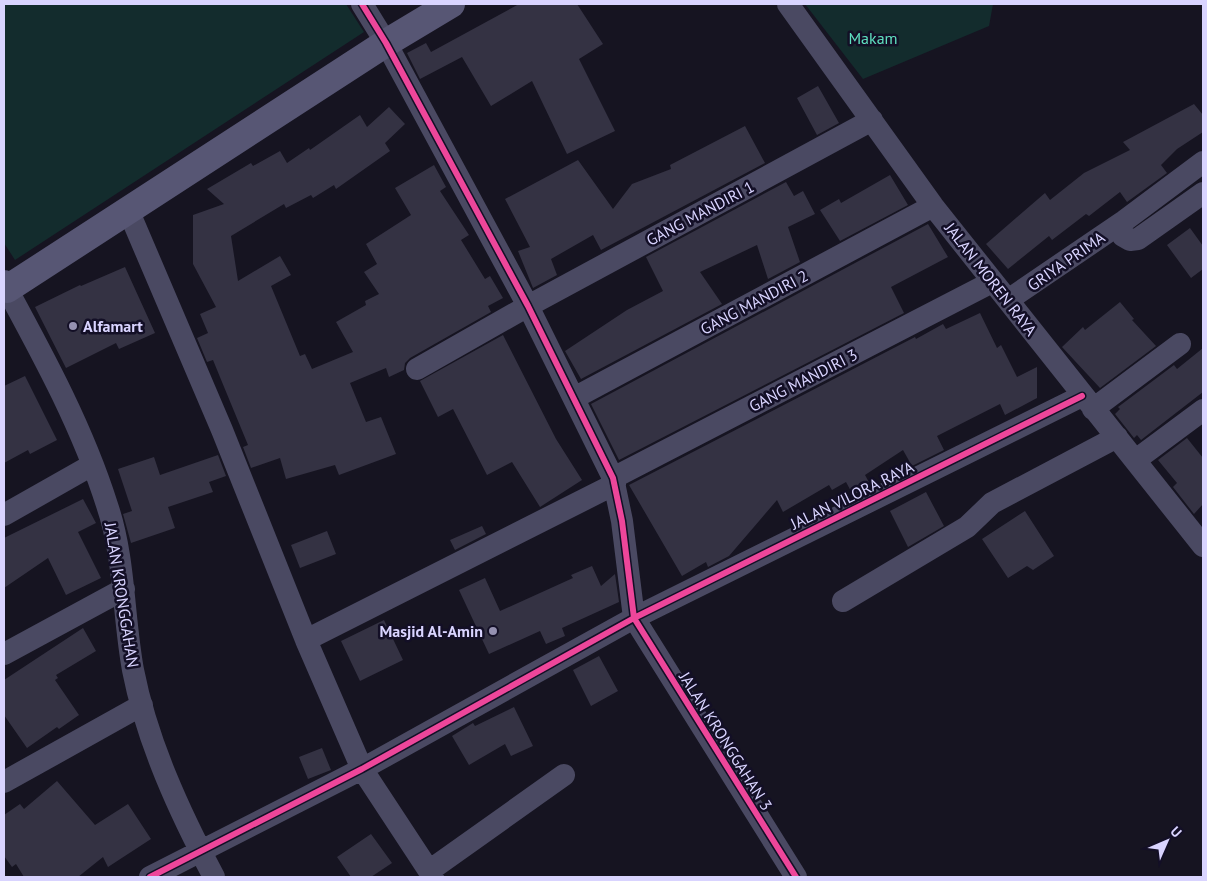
<svg xmlns="http://www.w3.org/2000/svg" width="1207" height="881" font-family="'PT Sans',sans-serif">
<style>
.green{fill:#132c2d}
.building{fill:#343243}
.lines{fill:none;stroke-linecap:round;stroke-linejoin:round}
.street{stroke:#4a4962;stroke-width:22}
.secondary{stroke:#575674;stroke-width:28}
.cycleway-casing{stroke:#130f26;stroke-width:9}
.cycleway{stroke:#ed469a;stroke-width:6}
.poi-dot{fill:#9591b1;stroke:#130f26;stroke-width:2}
.labels{text-anchor:middle;dominant-baseline:central;stroke-width:5;stroke-linejoin:round;paint-order:stroke}
.park-label{font-size:16px;fill:#5fe0c0;stroke:#130f26}
.street-label{font-size:16px;fill:#d9d4ff;stroke:#130f26}
.poi-label{font-size:16px;font-weight:bold;fill:#d9d4ff;stroke:#130f26;text-anchor:start}
</style>
<rect width="100%" height="100%" fill="#161421"/>
<path class="green" d="M 4,4 L 346,4 L 364,32 L 15,260 L 4,243 Z
M 805,4 L 993,4 L 989,26 L 863,79 Z"/>
<path class="building" d="M 519,4 L 577,4 L 603,44 L 579,59 L 615,131 L 567,154 L 532,81 L 491,106 L 462,57 L 420,79 L 407,53 L 426,43 L 431,52 Z
M 818,86 L 839,123 L 817,135 L 797,98 Z
M 1194,104 L 1203,115 L 1203,132 L 1177,149 L 1161,165 L 1167,173 L 1127,202 L 1120,192 L 1089,216 L 1086,214 L 1052,240 L 1049,236 L 1008,269 L 986,244 L 1045,193 L 1050,200 L 1084,173 L 1130,150 L 1123,142 Z
M 389,107 L 405,124 L 385,143 L 390,151 L 336,189 L 334,185 L 313,198 L 311,195 L 286,208 L 284,204 L 231,236 L 238,281 L 280,256 L 291,275 L 271,286 L 300,356 L 305,354 L 312,369 L 353,352 L 336,322 L 366,305 L 365,301 L 379,294 L 364,272 L 377,264 L 366,244 L 411,215 L 395,188 L 434,165 L 446,187 L 440,191 L 469,235 L 461,240 L 485,279 L 490,276 L 503,298 L 488,306 L 491,312 L 410,358 L 405,363 L 404,370 L 389,377 L 386,368 L 350,383 L 366,422 L 381,417 L 396,454 L 339,475 L 335,465 L 286,479 L 280,458 L 251,468 L 243,447 L 248,445 L 222,382 L 213,360 L 207,362 L 197,338 L 208,333 L 200,314 L 216,307 L 193,264 L 193,215 L 224,204 L 207,189 L 251,163 L 253,166 L 280,151 L 287,163 L 309,148 L 310,150 L 360,115 L 367,127 Z
M 745,126 L 765,163 L 601,250 L 593,235 L 551,259 L 557,275 L 533,288 L 518,251 L 530,247 L 505,199 L 578,160 L 613,209 L 632,184 L 671,169 L 670,165 Z
M 890,175 L 908,205 L 840,241 L 820,210 L 839,199 L 841,203 Z
M 786,182 L 794,196 L 803,191 L 815,214 L 788,227 L 800,262 L 768,279 L 757,245 L 700,272 L 722,304 L 581,379 L 565,351 L 627,310 L 663,291 L 646,257 Z
M 928,224 L 948,257 L 891,287 L 904,313 L 619,460 L 591,404 Z
M 1190,228 L 1203,246 L 1203,269 L 1191,278 L 1167,245 Z
M 125,267 L 155,333 L 119,349 L 116,343 L 66,368 L 35,307 L 80,285 L 81,286 Z
M 1120,302 L 1134,319 L 1132,320 L 1156,346 L 1100,388 L 1062,347 L 1083,327 L 1085,330 Z
M 980,313 L 997,348 L 1001,345 L 1017,377 L 1037,367 L 1037,398 L 1005,415 L 1000,404 L 937,436 L 944,450 L 912,466 L 903,450 L 865,475 L 871,486 L 853,495 L 846,482 L 832,490 L 829,485 L 783,512 L 777,500 L 729,556 L 708,567 L 706,562 L 682,576 L 629,485 L 915,337 L 916,339 L 943,324 L 946,329 Z
M 503,335 L 556,439 L 582,480 L 540,507 L 512,462 L 487,475 L 453,409 L 438,417 L 420,381 Z
M 1203,348 L 1203,392 L 1141,440 L 1137,435 L 1134,438 L 1115,414 L 1120,409 L 1118,407 L 1174,365 L 1177,369 Z
M 25,376 L 57,440 L 30,454 L 28,450 L 4,463 L 4,386 Z
M 1187,438 L 1203,458 L 1203,504 L 1194,514 L 1173,487 L 1177,483 L 1158,460 Z
M 218,455 L 226,476 L 209,482 L 213,492 L 168,507 L 175,528 L 131,543 L 123,514 L 132,511 L 118,469 L 154,457 L 160,475 Z
M 926,492 L 944,526 L 908,547 L 890,511 Z
M 83,499 L 96,523 L 78,532 L 101,578 L 66,595 L 48,558 L 4,588 L 4,538 Z
M 1025,511 L 1054,556 L 1033,570 L 1027,566 L 1008,578 L 982,539 Z
M 482,526 L 486,534 L 455,550 L 450,540 Z
M 327,531 L 336,554 L 300,568 L 291,545 Z
M 592,566 L 601,586 L 615,574 L 619,602 L 562,628 L 565,636 L 546,644 L 540,631 L 489,654 L 459,590 L 485,578 L 500,611 L 573,578 L 571,575 Z
M 384,620 L 403,660 L 360,681 L 341,641 Z
M 83,628 L 96,651 L 56,675 L 58,678 L 55,680 L 79,715 L 59,729 L 57,727 L 27,748 L 4,715 L 4,680 Z
M 599,656 L 618,691 L 591,706 L 573,670 Z
M 514,707 L 533,746 L 511,756 L 505,744 L 469,765 L 452,736 L 473,723 L 475,726 Z
M 322,748 L 331,770 L 308,779 L 299,757 Z
M 57,781 L 95,825 L 128,804 L 151,839 L 108,867 L 103,857 L 78,877 L 24,877 L 16,864 L 12,867 L 4,856 L 4,815 L 20,804 L 24,809 Z
M 371,834 L 392,863 L 371,877 L 351,877 L 337,857 Z"/>
<g class="lines">
<path class="street" d="M 362,4 L 386,43 L 528,306 L 613,478 L 622,521 L 634,618 L 796,877
M 788,4 L 933,206 L 1203,546
M 129,212 L 222,430 L 306,640 L 362,769 L 433,877
M 1124,221 L 1121,228 L 1123,236 L 1130,240 L 1138,239 L 1203,193
M 7,289 C 45,359 83,429 107,505 C 125,558 123,615 133,670 C 147,742 180,813 214,877
M 1008,300 L 1124,221 L 1203,162
M 417,369 L 528,306 L 872,120
M 574,398 L 933,206
M 1093,409 L 1180,344
M 1137,459 L 1203,410
M 613,478 L 992,282
M 4,515 L 92,465
M 843,601 L 967,527 L 992,503 L 1117,437
M 306,640 L 615,484
M 4,654 L 124,589
M 4,782 L 142,705
M 429,871 L 564,775
M 150,877 L 362,769 L 634,618 L 1082,396"/>
<path class="secondary" d="M 4,284 L 7,289 L 386,43 L 451,4"/>
<defs>
<path id="cycleway" d="M 362,4 L 386,43 L 528,306 L 613,478 L 622,521 L 634,618 L 796,877
M 150,877 L 362,769 L 634,618 L 1082,396"/>
</defs>
<use href="#cycleway" class="cycleway-casing"/>
<use href="#cycleway" class="cycleway"/>
</g>
<g class="poi-dot">
<circle cx="73" cy="326" r="5"/>
<circle cx="493" cy="631" r="5"/>
</g>
<g class="labels">
<g class="park-label">
<text x="873" y="38">Makam</text>
</g>
<g class="street-label">
<text transform="translate(700 213) rotate(-28)">GANG MANDIRI 1</text>
<text transform="translate(1066 261) rotate(-35)">GRIYA PRIMA</text>
<text transform="translate(991 279) rotate(52)">JALAN MOREN RAYA</text>
<text transform="translate(754 302) rotate(-28)">GANG MANDIRI 2</text>
<text transform="translate(803 380) rotate(-27)">GANG MANDIRI 3</text>
<text transform="translate(852 495) rotate(-26)">JALAN VILORA RAYA</text>
<text transform="translate(122 595) rotate(81)">JALAN KRONGGAHAN</text>
<text transform="translate(726 741) rotate(58)">JALAN KRONGGAHAN 3</text>
</g>
<g class="poi-label">
<text x="83" y="326">Alfamart</text>
<text x="483" y="631" text-anchor="end">Masjid Al-Amin</text>
</g>
</g>
<rect width="1207" height="881" fill="none" stroke="#d9d4ff" stroke-width="10"/>
<g transform="translate(1167 841) rotate(45)" stroke="#130f26" stroke-width="4" paint-order="stroke">
<path d="M0-4L9 19L0 12L-9 19Z" fill="#d9d4ff"/>
<text y="-8" font-size="14" font-weight="bold" text-anchor="middle" fill="#d9d4ff">U</text>
</g>
</svg>
